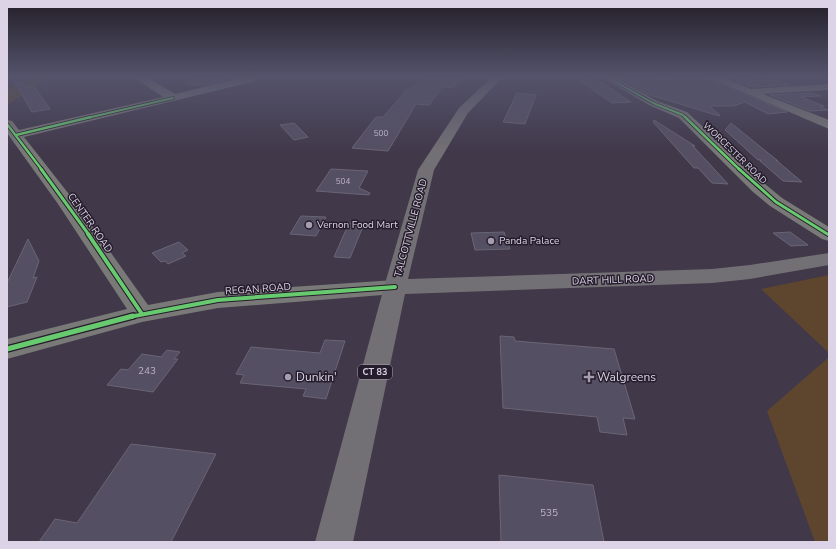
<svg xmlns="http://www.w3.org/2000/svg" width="836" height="549" font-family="'Nunito Sans',sans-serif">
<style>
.green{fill:#5e462e}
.building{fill:#554f63;stroke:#6a6574}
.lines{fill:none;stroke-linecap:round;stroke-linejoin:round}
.minor{fill:#797978;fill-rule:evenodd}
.major{fill:#737075;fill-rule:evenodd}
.cycleway-far4-casing{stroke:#251d2b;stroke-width:3.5}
.cycleway-far3-casing{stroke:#251d2b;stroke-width:4}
.cycleway-far2-casing{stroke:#251d2b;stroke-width:5}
.cycleway-far1-casing{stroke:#251d2b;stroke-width:6}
.cycleway-casing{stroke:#251d2b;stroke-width:8}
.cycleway-far4{stroke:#67ca6e;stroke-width:2}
.cycleway-far3{stroke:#67ca6e;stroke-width:2.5}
.cycleway-far2{stroke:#67ca6e;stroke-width:3}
.cycleway-far1{stroke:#67ca6e;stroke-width:4}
.cycleway{stroke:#67ca6e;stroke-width:5}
.poi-dot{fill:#a69db0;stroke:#251d2b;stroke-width:1.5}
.labels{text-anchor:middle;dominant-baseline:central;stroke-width:3;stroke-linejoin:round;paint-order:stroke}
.number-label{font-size:8px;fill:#bbb2c6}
.far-street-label{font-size:9px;fill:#ddd3e7;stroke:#251d2b}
.shield{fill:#251d2b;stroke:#a69caf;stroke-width:1}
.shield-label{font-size:9px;font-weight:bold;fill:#ddd3e7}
.street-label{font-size:10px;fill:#ddd3e7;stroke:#251d2b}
.poi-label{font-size:10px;fill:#ddd3e7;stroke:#251d2b;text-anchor:start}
.near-number-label{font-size:10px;fill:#bbb2c6}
.near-poi-label{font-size:12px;fill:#ddd3e7;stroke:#251d2b;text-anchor:start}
</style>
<rect width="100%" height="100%" fill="#41384a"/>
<path class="green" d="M 28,76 L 51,76 L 7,105 L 7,90 Z
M 829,275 L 829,353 L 761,289 Z
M 829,357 L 829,542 L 815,542 L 767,411 Z"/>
<path class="building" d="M 186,76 L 216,76 L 226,80 L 202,86 L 186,84 Z
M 419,76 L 467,76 L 452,88 L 442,87 L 429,105 L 416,104 L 388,151 L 352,148 L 376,117 L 383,117 L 406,91 L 419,83 Z
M 582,76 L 592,76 L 631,102 L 612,103 L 579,80 Z
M 617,76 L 632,76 L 639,80 L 705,76 L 787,112 L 768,114 L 745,102 L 733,106 L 709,106 L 720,115 L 719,116 L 647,94 Z
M 725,76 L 741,76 L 754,81 L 775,80 L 790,85 L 751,87 Z
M 14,81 L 36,89 L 50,109 L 32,112 Z
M 517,93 L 536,95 L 525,124 L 503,122 Z
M 812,93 L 821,96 L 801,97 L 824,106 L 820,107 L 828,110 L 810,111 L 770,95 Z
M 654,120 L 695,146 L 692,145 L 728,184 L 712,183 L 698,168 L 694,168 L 653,122 Z
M 294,123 L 308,137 L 294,140 L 280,125 Z
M 731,123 L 778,161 L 776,160 L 802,182 L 783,181 L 760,161 L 761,160 L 758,160 L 725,130 Z
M 331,169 L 368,171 L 359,188 L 370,193 L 369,195 L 316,191 Z
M 301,216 L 326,217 L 316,236 L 290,234 Z
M 349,223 L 364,224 L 350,258 L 334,257 Z
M 504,232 L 510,249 L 475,250 L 471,233 Z
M 790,232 L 808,245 L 791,246 L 773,233 Z
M 28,239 L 39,261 L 33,278 L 37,277 L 27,302 L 7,307 L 7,283 Z
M 179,242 L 188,250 L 182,253 L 186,256 L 168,264 L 165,261 L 161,262 L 152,253 Z
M 500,336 L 514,337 L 515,341 L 614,349 L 635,419 L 623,418 L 627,435 L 600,432 L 597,417 L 503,408 Z
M 325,340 L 345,341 L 326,399 L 303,396 L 306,389 L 240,383 L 244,375 L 236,374 L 251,347 L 320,353 Z
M 167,350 L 180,352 L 174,359 L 178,359 L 153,392 L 107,385 L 121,369 L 128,370 L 142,354 L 161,357 Z
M 131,444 L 216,454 L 171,542 L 39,542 L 55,519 L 77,523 Z
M 499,475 L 593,485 L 604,542 L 501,542 Z"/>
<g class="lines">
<path class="minor" d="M 132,76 L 145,76 L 175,94 L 249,76 L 265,76 L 252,82 L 24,137 L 72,198 L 148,305 L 218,292 L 395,280 L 403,282 L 406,287 L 403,292 L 395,294 L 218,308 L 142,322 L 7,359 L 7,339 L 127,309 L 58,204 L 7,133 L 7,120 L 12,121 L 19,130 L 163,97 Z
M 600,76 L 613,76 L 657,101 L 687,112 L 765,184 L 782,198 L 829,227 L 829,241 L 822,239 L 770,206 L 753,192 L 679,118 L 649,105 Z
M 706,76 L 720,76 L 751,89 L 829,84 L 829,90 L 763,94 L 829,120 L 829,129 Z"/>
<path class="major" d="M 493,76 L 504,76 L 468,113 L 434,170 L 408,279 L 712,269 L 750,265 L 829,253 L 829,265 L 750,279 L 712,283 L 405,294 L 353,542 L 315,542 L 384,287 L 418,170 L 459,108 Z"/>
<defs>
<path id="cycleway-far4" d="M 605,76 L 653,103 L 683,115 L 686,118
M 87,118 L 173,98"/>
<path id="cycleway-far3" d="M 685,117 L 740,170
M 7,124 L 42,170
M 16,135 L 91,117"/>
<path id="cycleway-far2" d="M 41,169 L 89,235
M 739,169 L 776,202 L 829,235"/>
<path id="cycleway-far1" d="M 88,234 L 142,314
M 129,317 L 218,300 L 395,287"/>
<path id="cycleway" d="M 7,349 L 133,316"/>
</defs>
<use href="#cycleway-far4" class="cycleway-far4-casing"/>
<use href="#cycleway-far3" class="cycleway-far3-casing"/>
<use href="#cycleway-far2" class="cycleway-far2-casing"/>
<use href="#cycleway-far1" class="cycleway-far1-casing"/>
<use href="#cycleway" class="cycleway-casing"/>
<use href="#cycleway-far4" class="cycleway-far4"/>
<use href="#cycleway-far3" class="cycleway-far3"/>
<use href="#cycleway-far2" class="cycleway-far2"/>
<use href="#cycleway-far1" class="cycleway-far1"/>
<use href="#cycleway" class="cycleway"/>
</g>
<linearGradient id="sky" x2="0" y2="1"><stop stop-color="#241f29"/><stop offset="0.5" stop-color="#54536b"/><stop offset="1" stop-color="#54536b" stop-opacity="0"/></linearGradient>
<rect width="836" height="153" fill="url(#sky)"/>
<g class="poi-dot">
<circle cx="309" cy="225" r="4"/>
<circle cx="491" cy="241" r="4"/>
<circle cx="288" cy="377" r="4"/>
<path d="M587 371h4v4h4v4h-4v4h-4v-4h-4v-4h4z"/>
</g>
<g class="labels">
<g class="number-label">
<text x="381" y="133">500</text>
<text x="343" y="181">504</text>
</g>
<g class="far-street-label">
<text transform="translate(735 153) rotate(44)">WORCESTER ROAD</text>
</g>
<rect class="shield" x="358" y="365" width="34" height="14" rx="3"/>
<g class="shield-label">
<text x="375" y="372">CT 83</text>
</g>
<g class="street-label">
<text transform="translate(90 223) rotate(55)">CENTER ROAD</text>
<text transform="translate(411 228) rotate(-75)">TALCOTTVILLE ROAD</text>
<text transform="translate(613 280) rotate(-2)">DART HILL ROAD</text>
<text transform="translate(258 289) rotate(-4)">REGAN ROAD</text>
</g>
<g class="poi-label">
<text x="317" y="225">Vernon Food Mart</text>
<text x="499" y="241">Panda Palace</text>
</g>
<g class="near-number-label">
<text x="147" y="371">243</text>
<text x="549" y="513">535</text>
</g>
<g class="near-poi-label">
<text x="296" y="377">Dunkin'</text>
<text x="597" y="377">Walgreens</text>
</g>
</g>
<rect width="836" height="549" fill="none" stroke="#ddd3e7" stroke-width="16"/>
</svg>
